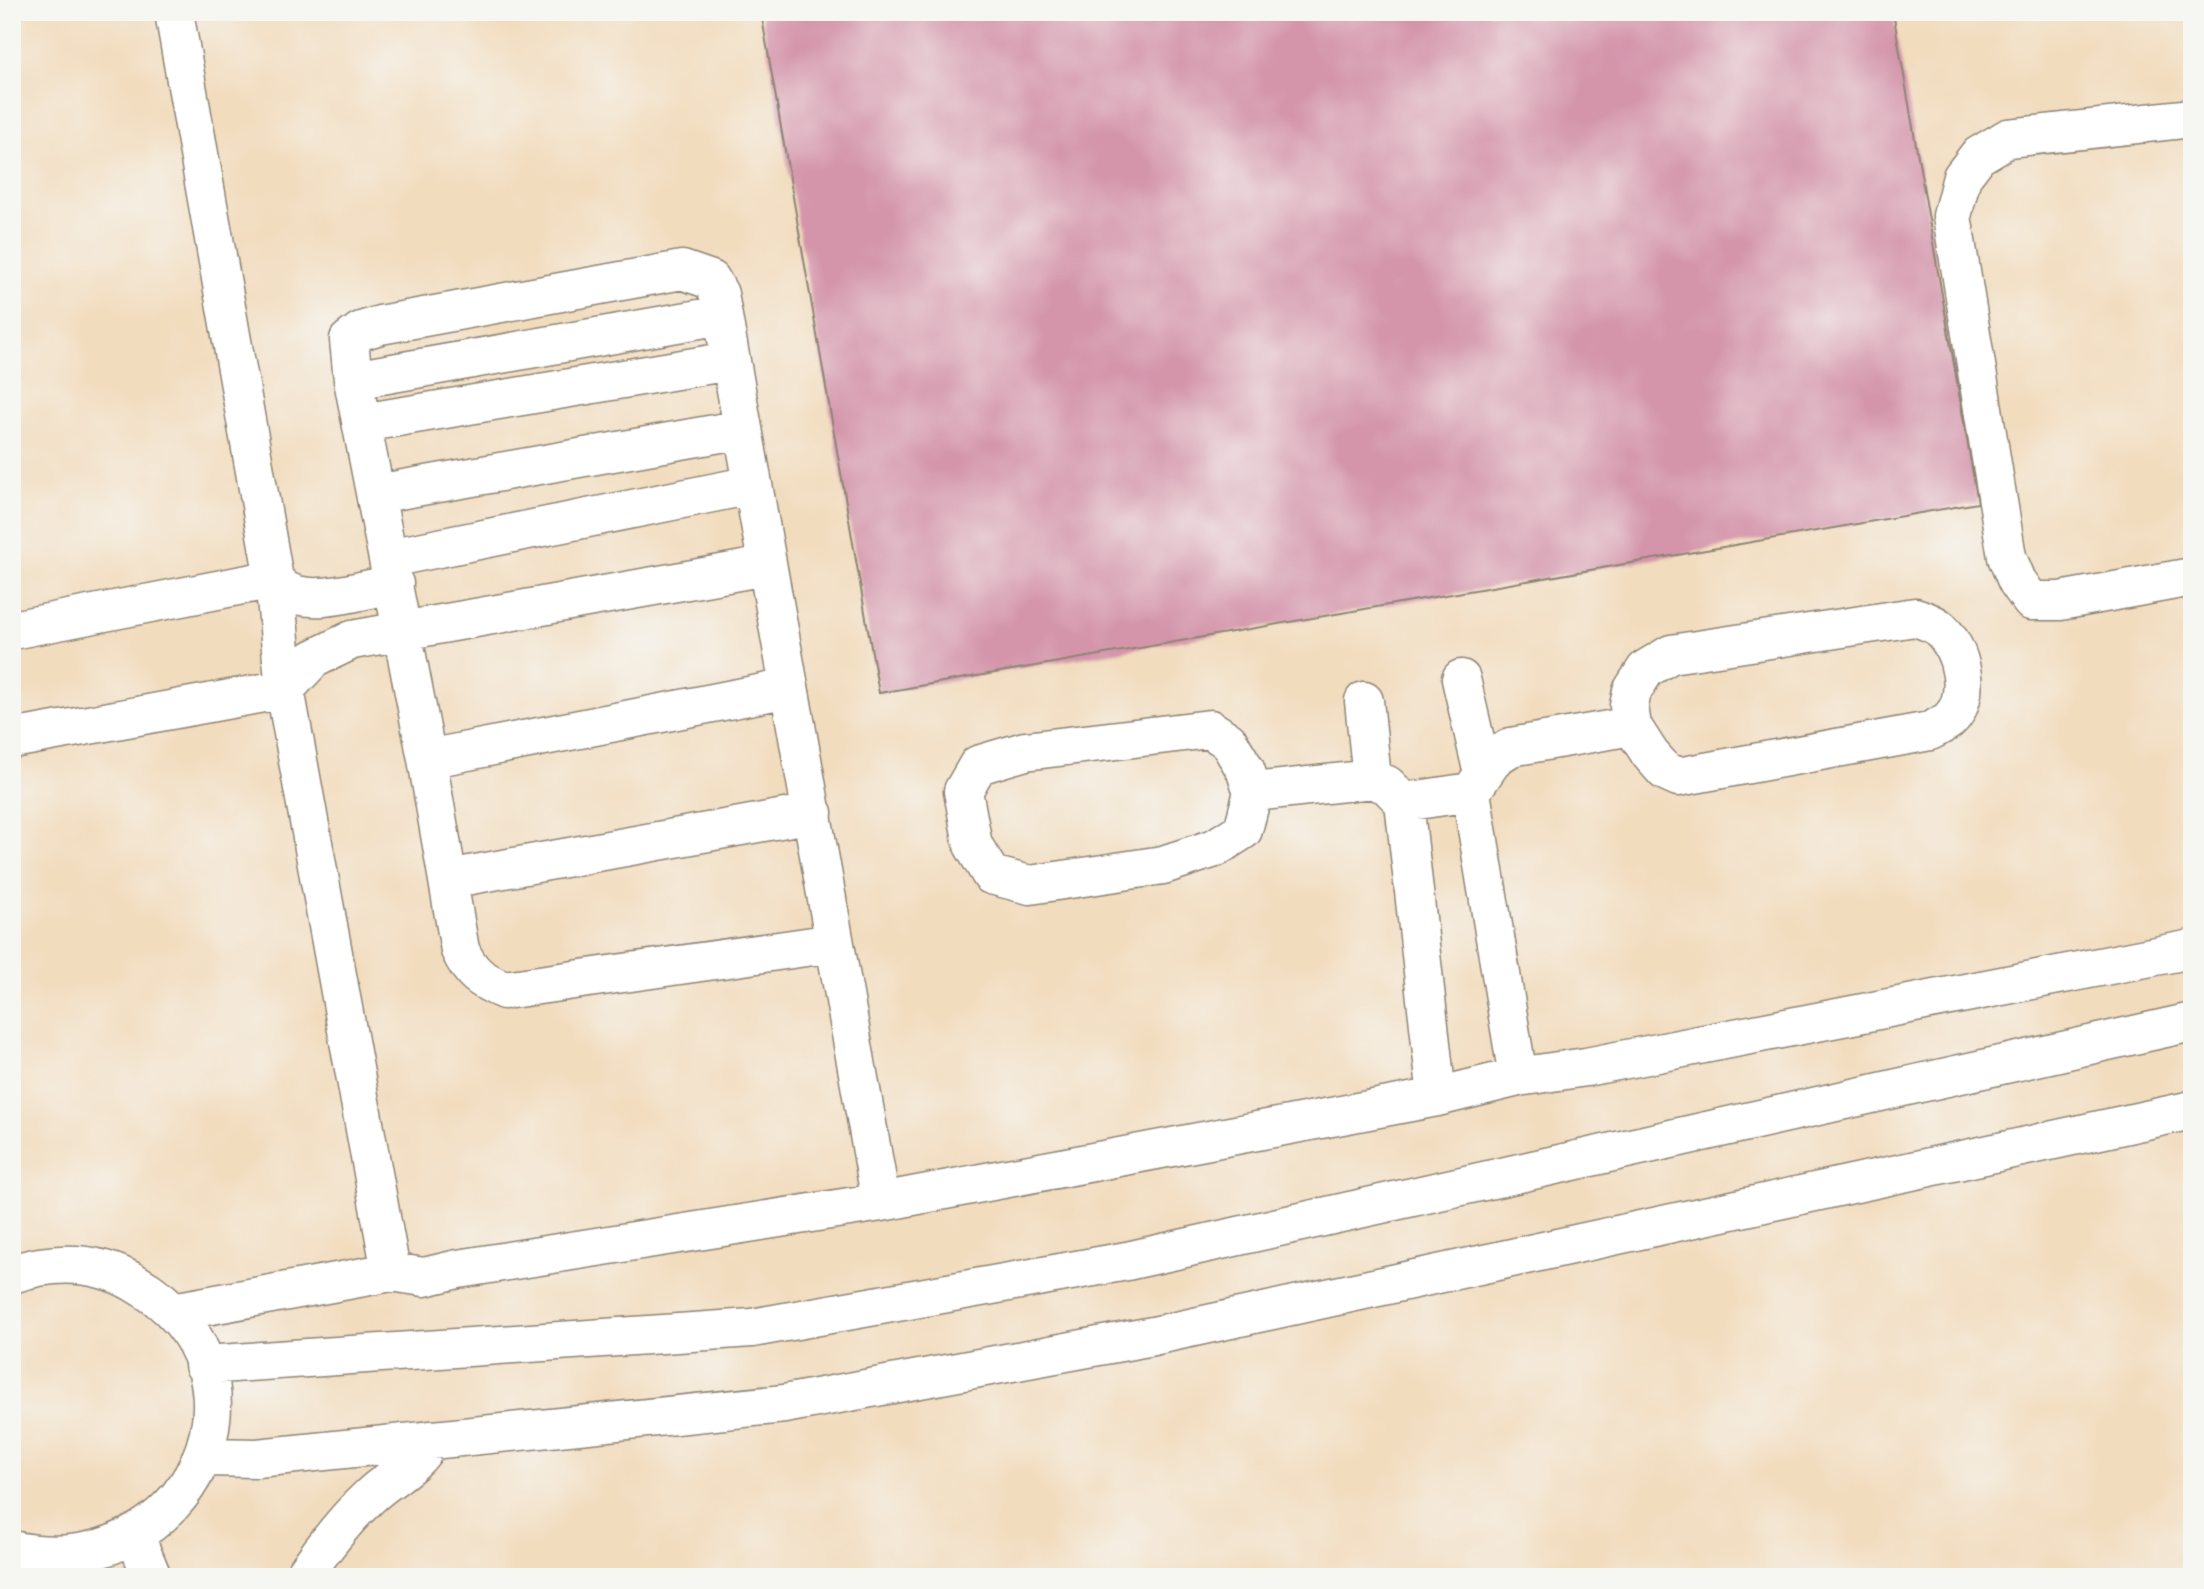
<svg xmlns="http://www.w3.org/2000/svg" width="2204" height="1589" font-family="'EB Garamond',serif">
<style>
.building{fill:#d495ab}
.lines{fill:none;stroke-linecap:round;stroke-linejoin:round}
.minor-casing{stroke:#8e8474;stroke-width:41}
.minor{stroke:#fff;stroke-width:38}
</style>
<rect width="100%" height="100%" fill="#f6f6f2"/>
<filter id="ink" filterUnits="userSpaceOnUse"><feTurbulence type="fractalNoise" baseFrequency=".0143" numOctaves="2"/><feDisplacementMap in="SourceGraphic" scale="14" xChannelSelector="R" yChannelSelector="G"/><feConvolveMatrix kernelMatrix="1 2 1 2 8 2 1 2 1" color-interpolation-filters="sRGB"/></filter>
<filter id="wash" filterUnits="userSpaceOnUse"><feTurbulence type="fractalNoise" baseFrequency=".00686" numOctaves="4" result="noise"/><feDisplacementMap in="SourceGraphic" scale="28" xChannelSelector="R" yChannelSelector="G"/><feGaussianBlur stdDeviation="1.57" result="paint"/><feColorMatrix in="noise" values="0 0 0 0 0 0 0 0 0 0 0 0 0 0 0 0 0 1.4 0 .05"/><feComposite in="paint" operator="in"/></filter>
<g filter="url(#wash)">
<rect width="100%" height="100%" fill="#f2dcbe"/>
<g id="blocks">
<path class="building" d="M 761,12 L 1893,12 L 1978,503 L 879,693 Z"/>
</g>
</g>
<g filter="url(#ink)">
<use href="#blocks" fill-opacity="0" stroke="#8e8474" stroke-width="2"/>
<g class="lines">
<defs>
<path id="minor" d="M 174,12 L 274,579 C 277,582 281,588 285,590 C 311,607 365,589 394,584
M 2192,118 L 2008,138 L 1978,156 L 1962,177 L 1952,216 L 2007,557 L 2017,581 L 2031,601 L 2060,601 L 2192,577
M 353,380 L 722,315
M 362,423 L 730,361
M 376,494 L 743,429
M 389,558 L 752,485
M 766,566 L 352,640 L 313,659 L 285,689 L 391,1272 L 424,1277 L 458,1269 L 881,1202 L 1437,1097 L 1518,1077 L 1586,1067 L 2192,949
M 1915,617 C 1923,620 1934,623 1940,629 C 1962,649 1973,698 1949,720 C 1944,724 1936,728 1930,731 L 1678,777 L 1665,771 L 1650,754 L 1632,726 L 1629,706 L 1632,691 L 1646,669 L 1671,654 Z
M 12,630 L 274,579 L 285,689 L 12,739
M 1461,679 L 1483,774
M 1364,701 L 1372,779
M 1210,729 L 1228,741 L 1245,769 L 1253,792 L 1243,830 L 1215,848 L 1163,865 L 1030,885 L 991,875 L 973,845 L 963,791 L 978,765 L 1025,751 Z
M 427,759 L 789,688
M 1253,792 L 1372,779 L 1387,785 L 1404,802 L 1437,1097
M 1404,802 L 1471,792
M 448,879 L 813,813
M 834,943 L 504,990 C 481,980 471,974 460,950 L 427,759 L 353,380 L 349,340 L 361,331 L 380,325 L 682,270 L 711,280 L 719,294 L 881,1202
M 1518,1077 L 1471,792 L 1495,757 L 1511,747 L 1632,726
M 12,1274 C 54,1260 97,1261 135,1283 C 290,1371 191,1589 12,1550
M 173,1312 L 391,1272
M 204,1365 L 752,1328 L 1127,1261 L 2192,1022
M 205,1457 L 257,1458 L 784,1404 L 1153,1336 L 2192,1110
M 137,1541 L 152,1577
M 303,1577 C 323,1548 344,1520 370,1496 C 390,1477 418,1465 430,1440"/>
</defs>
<use href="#minor" class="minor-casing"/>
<use href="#minor" class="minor"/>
</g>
</g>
<rect width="2204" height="1589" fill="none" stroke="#f6f6f2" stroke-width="42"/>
</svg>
